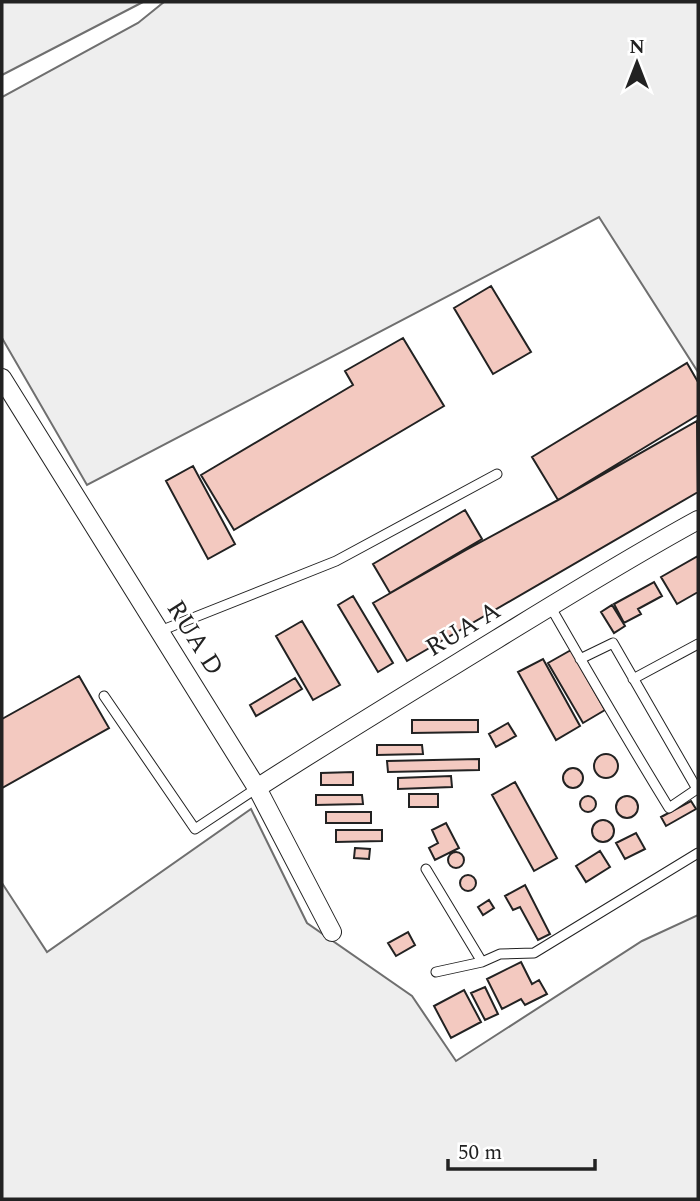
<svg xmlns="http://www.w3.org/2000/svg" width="700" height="1201" font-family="Spectral,serif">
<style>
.green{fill:#eee;stroke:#6f6f6f;stroke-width:2}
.building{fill:#f3c9c0;stroke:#222;stroke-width:2}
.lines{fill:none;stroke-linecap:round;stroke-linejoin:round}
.lane-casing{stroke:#222;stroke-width:11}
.street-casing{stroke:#222;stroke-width:20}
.lane{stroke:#fff;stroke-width:9}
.street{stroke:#fff;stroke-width:18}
.labels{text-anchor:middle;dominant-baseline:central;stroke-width:5;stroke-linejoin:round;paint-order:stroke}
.street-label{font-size:26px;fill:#222;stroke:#fff}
</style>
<rect width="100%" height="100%" fill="#fff"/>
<path class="green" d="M 2,2 L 143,2 L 2,75 Z
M 164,2 L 698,2 L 698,372 L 599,217 L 87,485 L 2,338 L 2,97 L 138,23 Z
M 251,809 L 307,923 L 412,996 L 456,1061 L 642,941 L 698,915 L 698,1199 L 2,1199 L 2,883 L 47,952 Z"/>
<path class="building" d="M 491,286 L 531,352 L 493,374 L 454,308 Z
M 403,338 L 444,406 L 234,530 L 201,475 L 353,385 L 345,371 Z
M 687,363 L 698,382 L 698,415 L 558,500 L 532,457 Z
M 697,421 L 698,492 L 407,661 L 373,603 L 466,550 L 558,500 Z
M 193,466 L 235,544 L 208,559 L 166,481 Z
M 465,510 L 482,539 L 390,593 L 373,564 Z
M 698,556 L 698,592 L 677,604 L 661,577 Z
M 654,582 L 662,596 L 638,609 L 641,614 L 624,623 L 614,604 Z
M 353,596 L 393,663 L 378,672 L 338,605 Z
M 612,605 L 625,626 L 614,633 L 601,612 Z
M 302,621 L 340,685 L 313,700 L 276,636 Z
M 571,650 L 605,710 L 583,723 L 548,663 Z
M 543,659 L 580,726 L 556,740 L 518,672 Z
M 79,676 L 109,728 L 2,788 L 2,719 Z
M 295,678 L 302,689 L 256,716 L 250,705 Z
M 412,720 L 478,720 L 478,732 L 412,733 Z
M 508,723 L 516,736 L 496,747 L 489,734 Z
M 377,745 L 422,745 L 423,754 L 377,755 Z
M594 766a12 12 0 1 1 24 0a12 12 0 1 1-24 0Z
M 479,759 L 479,770 L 388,772 L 387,761 Z
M563 778a10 10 0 1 1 20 0a10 10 0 1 1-20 0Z
M 353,772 L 353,785 L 321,785 L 321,773 Z
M 451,776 L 452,787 L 398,789 L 398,778 Z
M 515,782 L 557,858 L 534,871 L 492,795 Z
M 409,794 L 438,794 L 438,807 L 409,807 Z
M 316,795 L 362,795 L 363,804 L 316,805 Z
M616 807a11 11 0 1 1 22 0a11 11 0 1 1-22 0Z
M580 804a8 8 0 1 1 16 0a8 8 0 1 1-16 0Z
M 691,801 L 696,809 L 666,826 L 661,817 Z
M 326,812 L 371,812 L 371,823 L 326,823 Z
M592 831a11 11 0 1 1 22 0a11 11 0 1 1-22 0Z
M 446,823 L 459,848 L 435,860 L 429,848 L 438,843 L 432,830 Z
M 336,830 L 382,830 L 382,841 L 336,842 Z
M 636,833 L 645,849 L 625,859 L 616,843 Z
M 355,848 L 370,849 L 369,859 L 354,858 Z
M 600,851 L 610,867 L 586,882 L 576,866 Z
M448 860a8 8 0 1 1 16 0a8 8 0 1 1-16 0Z
M460 883a8 8 0 1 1 16 0a8 8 0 1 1-16 0Z
M 525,885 L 550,934 L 538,940 L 520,907 L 513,910 L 505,896 Z
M 489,900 L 494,908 L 483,915 L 478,907 Z
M 408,932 L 415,945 L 396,956 L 388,943 Z
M 521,962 L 532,984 L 539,980 L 547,994 L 525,1005 L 521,999 L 502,1009 L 487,979 Z
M 485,987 L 498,1014 L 485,1020 L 471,993 Z
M 464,990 L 481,1022 L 451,1038 L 434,1006 Z"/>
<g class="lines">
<defs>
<path id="lane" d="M 550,606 C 589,674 628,741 669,808 L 697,789 L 613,643 L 580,659
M 160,631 L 336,561 L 497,474
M 633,679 L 698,644
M 104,696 L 195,829 L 257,788
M 426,869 L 482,962
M 436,972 L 482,962 L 500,954 L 534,953 L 698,853"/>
<path id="street" d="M 2,378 L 257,788 L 332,932
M 257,788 C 336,737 417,688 497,639 C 564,598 630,557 698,520"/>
</defs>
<use href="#lane" class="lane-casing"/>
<use href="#street" class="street-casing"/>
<use href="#lane" class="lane"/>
<use href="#street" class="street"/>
</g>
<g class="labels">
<g class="street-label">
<text transform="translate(463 629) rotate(-31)">RUA A</text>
<text transform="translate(195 638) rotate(58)">RUA D</text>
</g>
</g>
<rect width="700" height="1201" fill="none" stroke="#222222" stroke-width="7"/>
<g transform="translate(637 63)" stroke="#ffffff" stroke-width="5" paint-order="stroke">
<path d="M0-5L12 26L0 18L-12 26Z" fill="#222222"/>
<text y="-10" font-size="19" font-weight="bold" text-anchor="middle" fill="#222222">N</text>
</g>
<path d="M448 1159v10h147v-10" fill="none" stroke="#222222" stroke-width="3.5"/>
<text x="458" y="1159" font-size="21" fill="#222222" stroke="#ffffff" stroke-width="5" paint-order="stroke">50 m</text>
</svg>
